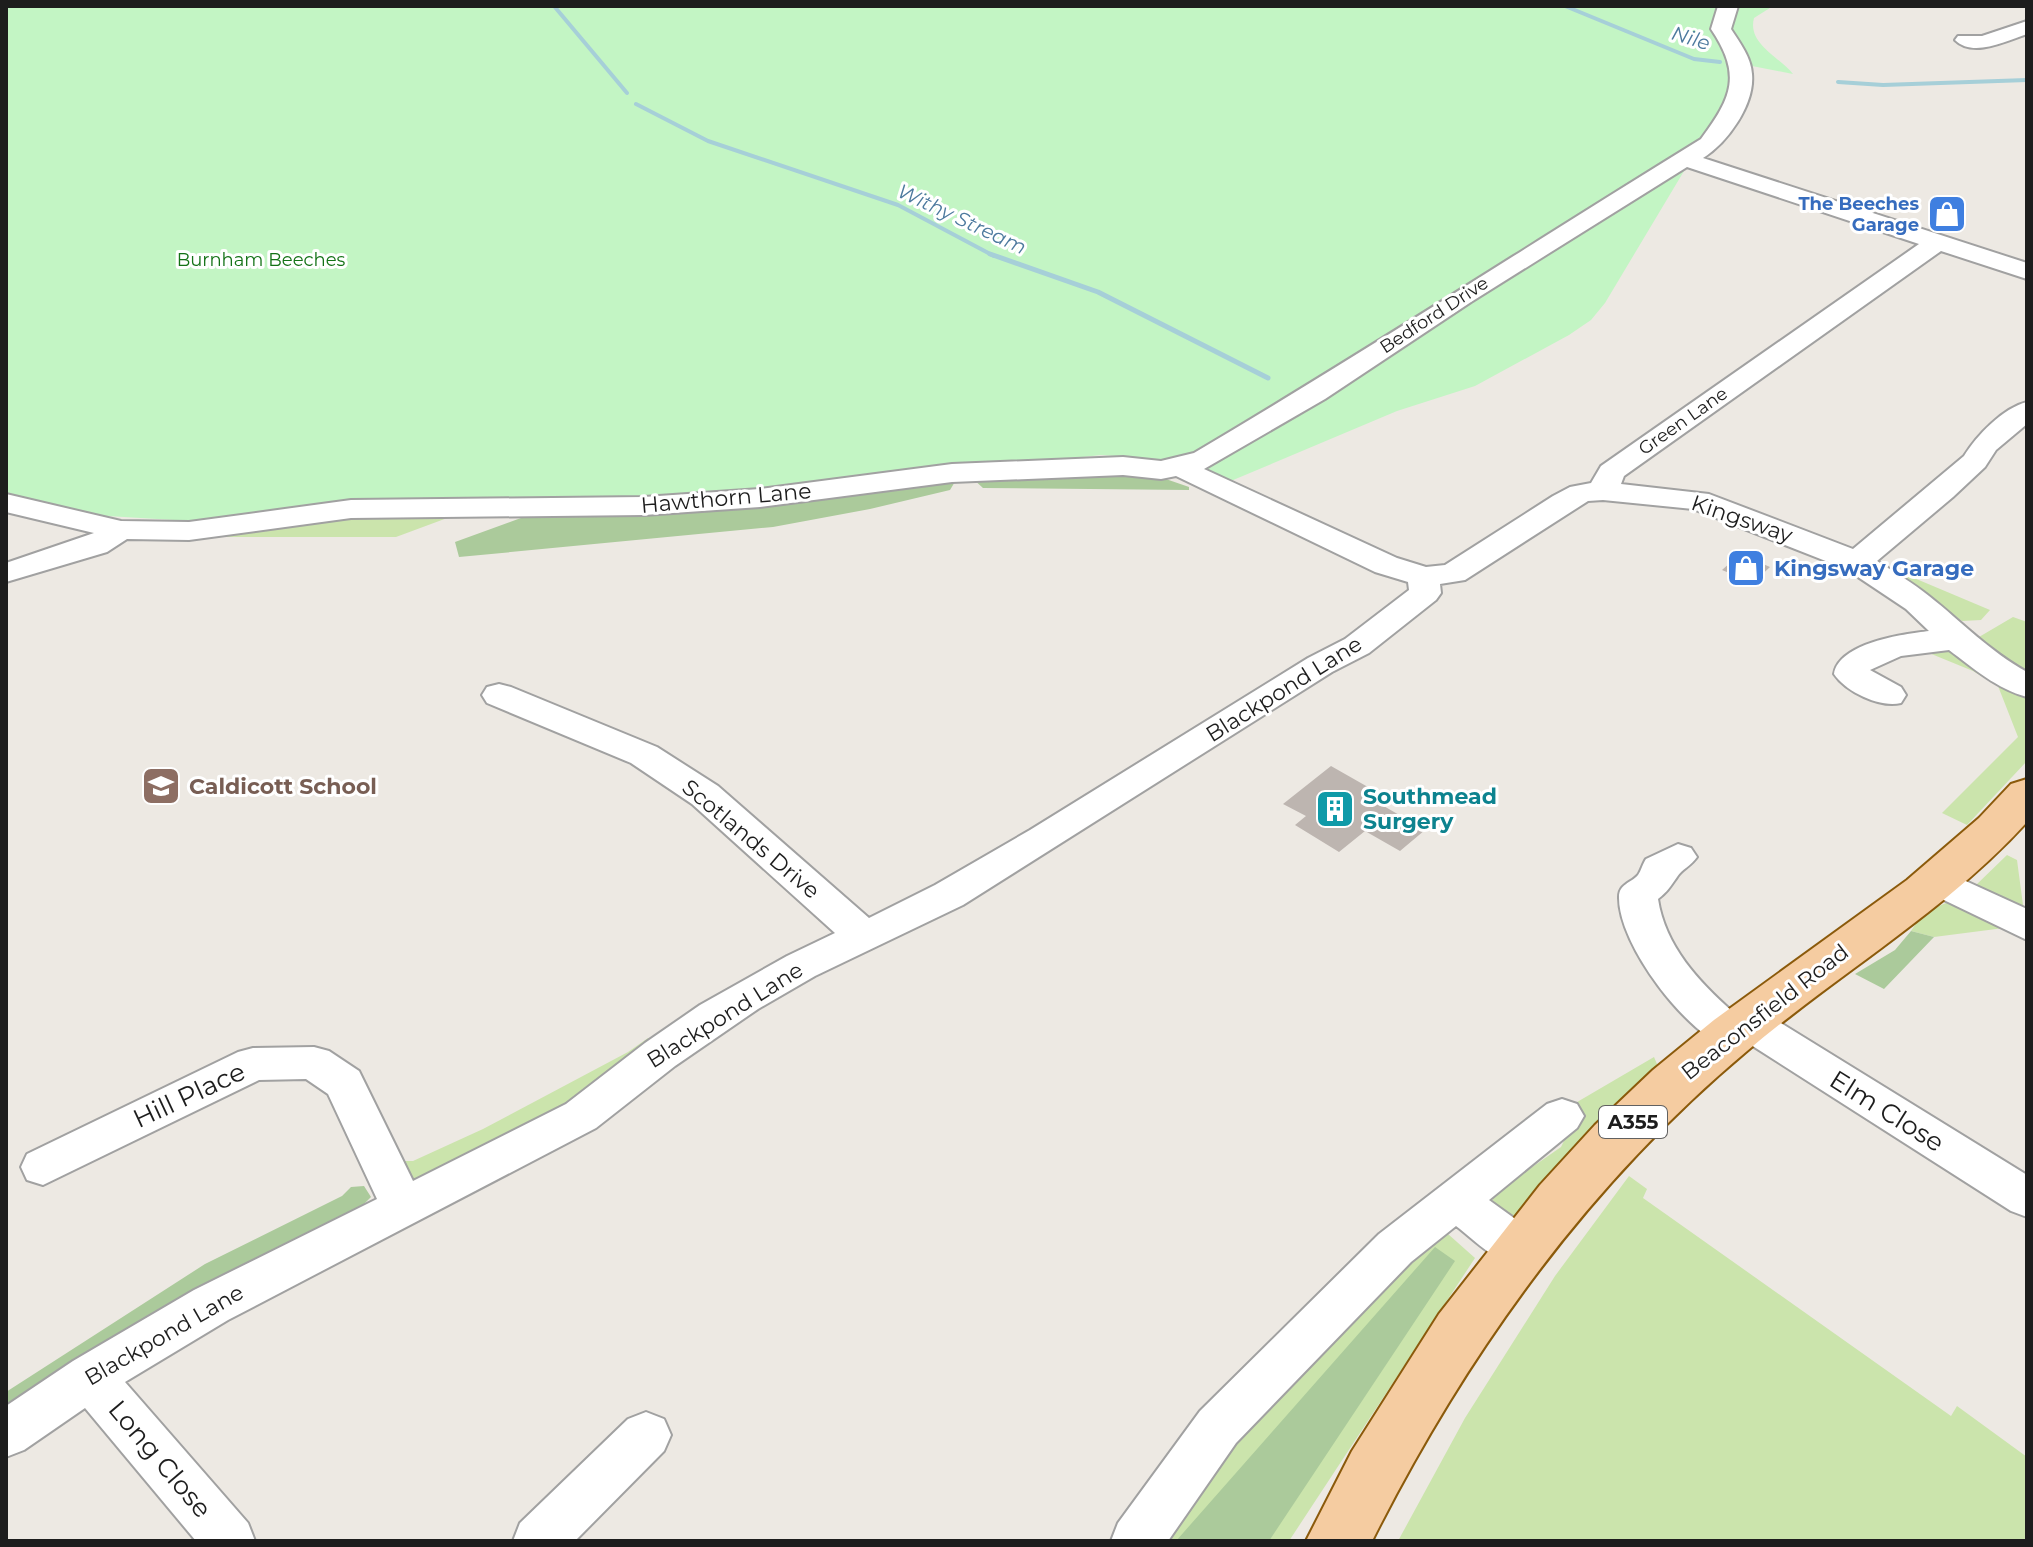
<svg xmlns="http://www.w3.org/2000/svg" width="2033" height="1547" font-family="Montserrat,sans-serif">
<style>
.grass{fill:#cbe4ac}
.forest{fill:#abca9b}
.park{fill:#c3f5c4}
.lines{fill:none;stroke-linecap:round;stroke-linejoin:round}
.stream-far1{stroke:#a6cfd8;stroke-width:4}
.stream{stroke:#a6cfd8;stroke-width:5}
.building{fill:#bdb5b0}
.minor-casing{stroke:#a1a1a1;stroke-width:4}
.major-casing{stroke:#8b5a0b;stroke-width:4}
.minor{fill:#fff;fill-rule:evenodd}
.major{fill:#f5cca1;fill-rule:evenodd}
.labels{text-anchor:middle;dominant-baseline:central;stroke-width:6;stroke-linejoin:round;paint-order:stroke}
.far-shop-label{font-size:18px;font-weight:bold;fill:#366cbe;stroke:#fff;text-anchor:end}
.far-park-label{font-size:18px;fill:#137216;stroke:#fff}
.far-street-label{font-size:18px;fill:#1d1d1d;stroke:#fff}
.far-water-label{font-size:20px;font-style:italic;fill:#4d7a9e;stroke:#fff}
.shield{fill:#fff;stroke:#616161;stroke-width:2}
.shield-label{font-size:20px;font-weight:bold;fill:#1d1d1d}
.street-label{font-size:22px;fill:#1d1d1d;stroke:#fff}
.shop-label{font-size:22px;font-weight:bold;fill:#366cbe;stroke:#fff;text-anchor:start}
.education-label{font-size:22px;font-weight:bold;fill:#785e54;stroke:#fff;text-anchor:start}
.culture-label{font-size:22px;font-weight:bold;fill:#0d838f;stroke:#fff;text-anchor:start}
.near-street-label{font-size:26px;fill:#1d1d1d;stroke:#fff}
</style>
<rect width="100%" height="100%" fill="#ede9e3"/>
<path class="grass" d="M 458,514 L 396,537 L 223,537 L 237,530 L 339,516 Z
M 1895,570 L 1990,610 L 1981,620 L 1962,621 Z
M 2013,617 L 2027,622 L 2027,676 L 1985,650 L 1979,637 Z
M 1933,650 L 1949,650 L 2027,695 L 2027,761 L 1967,825 L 1942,813 L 2018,737 L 1998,686 L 1973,671 L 1929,653 Z
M 2007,855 L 2017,860 L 2023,905 L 2011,907 L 1975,886 Z
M 1946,903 L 1973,907 L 2004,928 L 1934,937 L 1911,931 L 1923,913 Z
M 648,1038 L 658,1046 L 551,1118 L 426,1182 L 405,1178 L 398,1161 L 413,1161 L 483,1129 L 628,1052 Z
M 1654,1057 L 1660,1071 L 1527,1214 L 1509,1217 L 1494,1207 L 1492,1195 L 1561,1147 L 1576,1116 L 1572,1105 Z
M 1629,1176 L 1647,1189 L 1643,1198 L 1951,1416 L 1957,1406 L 2027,1457 L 2027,1541 L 1398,1541 L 1465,1418 L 1555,1276 Z
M 1439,1226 L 1475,1258 L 1289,1541 L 1152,1541 L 1300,1361 Z"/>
<path class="forest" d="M 1076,471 L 1160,477 L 1189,487 L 1189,490 L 983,488 L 971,477 Z
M 956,480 L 950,490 L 870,509 L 773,527 L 459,557 L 455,542 L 529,515 Z
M 1911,931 L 1934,937 L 1884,989 L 1855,974 L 1895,950 Z
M 364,1186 L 371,1197 L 345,1223 L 6,1418 L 6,1392 L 205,1264 L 342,1196 L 351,1187 Z
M 1435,1247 L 1455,1261 L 1269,1541 L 1176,1541 Z"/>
<path class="park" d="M 6,6 L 1724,6 L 1738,66 L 1726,111 L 1697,143 L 1194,458 L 1172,460 L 1101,455 L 721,497 L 207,522 L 91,515 L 6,496 Z
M 1732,6 L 1773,6 L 1754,18 C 1747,44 1780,57 1793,74 L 1752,66 L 1732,37 L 1726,21 Z
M 1687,166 L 1605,303 L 1591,320 L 1569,335 L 1475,386 L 1397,411 L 1226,483 L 1208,475 L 1207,467 Z"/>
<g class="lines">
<path class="stream-far1" d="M 554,6 L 627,93
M 1565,6 L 1694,59 L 1720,62
M 1838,82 L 1883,85 L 2027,80
M 636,104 L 708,141 L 898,205 L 994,256"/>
<path class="stream" d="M 990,254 L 1098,292 L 1268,378"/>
</g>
<path class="building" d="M 1740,554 L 1770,567 L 1753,583 L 1722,570 Z
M 1331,766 L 1389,799 L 1382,805 L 1425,830 L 1400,851 L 1365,831 L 1339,852 L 1295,825 L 1306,816 L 1283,804 Z"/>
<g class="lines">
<defs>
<path id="minor" d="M 1718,6 L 1738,6 L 1731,29 C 1740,43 1751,57 1752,74 C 1755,105 1727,143 1703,158 L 2027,263 L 2027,279 L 1941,251 L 1624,476 L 1621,484 L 1709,494 L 1853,549 L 1964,456 C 1977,435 2003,408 2027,402 L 2027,424 L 1996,450 L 1985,467 L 1953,497 L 1877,561 C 1894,572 1913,583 1929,596 C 1962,622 1989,651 2027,672 L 2027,697 C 1997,689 1973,668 1949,650 L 1901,656 L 1870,670 L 1901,687 L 1906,695 L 1901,703 C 1880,708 1846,692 1834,674 C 1839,643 1903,634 1929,631 L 1906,609 L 1846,569 L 1693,509 L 1603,500 L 1588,501 L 1465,580 L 1440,584 L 1441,593 L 1436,600 L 1369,653 L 1332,672 L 963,905 L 815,976 L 758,1009 L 675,1066 L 596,1128 L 228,1320 L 125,1382 L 248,1523 L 255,1541 L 196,1541 L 85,1408 L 24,1450 L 6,1457 L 6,1406 L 73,1361 L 194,1290 L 377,1199 L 328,1094 L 306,1079 L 259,1080 L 43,1185 L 27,1180 L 21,1167 L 27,1154 L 238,1052 L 253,1048 L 314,1047 L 329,1051 L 359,1071 L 413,1181 L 566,1104 L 645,1043 L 700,1005 L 787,956 L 835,933 L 692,804 L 631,763 L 487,703 L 482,695 L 487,687 L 499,684 L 511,687 L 657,747 L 718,786 L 869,918 L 935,885 L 1030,830 L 1308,658 L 1345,639 L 1409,590 L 1408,582 L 1375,572 L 1176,476 L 1161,479 L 1123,475 L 952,482 L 760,507 L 644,515 L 351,518 L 189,540 L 127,539 L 107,552 L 6,582 L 6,563 L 94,533 L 6,512 L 6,494 L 121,521 L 189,522 L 351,500 L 644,497 L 760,489 L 952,464 L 1123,457 L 1161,461 L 1194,453 C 1365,352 1532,243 1701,139 C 1732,97 1742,75 1711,29 ZM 1687,167 L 1919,244 L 1601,466 L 1591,483 L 1570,487 L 1553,496 L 1445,565 L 1426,567 L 1397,558 L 1204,469 L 1325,399 L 1471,302 Z
M 2027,21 L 2027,34 C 2006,41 1973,58 1955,40 L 1958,36 L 1982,36 Z
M 1678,844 L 1691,848 L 1697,857 C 1691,866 1682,869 1677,877 C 1670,887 1668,891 1658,899 C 1665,946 1699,982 1733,1012 L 1748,1007 L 1763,1012 L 2027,1175 L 2027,1217 L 2011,1211 L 1748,1043 L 1732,1050 C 1688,1036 1618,945 1619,897 C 1619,884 1631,883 1638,875 C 1641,871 1643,863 1646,859 Z
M 1935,867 L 2027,909 L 2027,940 L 1921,889 L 1916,880 L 1921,871 Z
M 1562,1099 L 1577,1104 L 1584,1116 L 1577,1128 L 1489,1200 L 1536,1234 L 1543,1248 L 1536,1262 C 1504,1273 1481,1245 1456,1226 L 1411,1262 L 1236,1443 L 1168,1541 L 1111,1541 L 1118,1523 L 1200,1411 L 1379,1234 L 1547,1104 Z
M 646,1412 L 664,1419 L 671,1435 L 664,1451 L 575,1541 L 513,1541 L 520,1523 L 628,1419 Z"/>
<path id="major" d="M 2027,779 L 2027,822 C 1945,912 1839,973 1747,1051 C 1586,1186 1466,1354 1372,1541 L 1306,1541 L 1352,1451 L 1439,1314 L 1540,1185 L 1595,1125 L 1653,1070 L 1714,1020 L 1907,880 L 1979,818 L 2011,784 Z"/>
</defs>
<use href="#minor" class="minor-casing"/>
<use href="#major" class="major-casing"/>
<use href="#minor" class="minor"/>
<use href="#major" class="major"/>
</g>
<defs>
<symbol id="shop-square" viewBox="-11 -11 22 22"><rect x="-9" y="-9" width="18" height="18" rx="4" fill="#3f7fe0" stroke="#fff"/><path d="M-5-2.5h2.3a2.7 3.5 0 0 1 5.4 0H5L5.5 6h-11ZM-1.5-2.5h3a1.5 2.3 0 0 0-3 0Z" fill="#fff"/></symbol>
<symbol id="school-square" viewBox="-11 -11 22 22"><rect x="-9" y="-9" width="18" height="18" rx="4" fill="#8d6e63" stroke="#fff"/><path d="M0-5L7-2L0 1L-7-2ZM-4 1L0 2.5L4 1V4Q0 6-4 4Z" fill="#fff"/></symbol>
<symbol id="building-square" viewBox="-11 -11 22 22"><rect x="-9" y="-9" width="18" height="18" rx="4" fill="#0f9aa8" stroke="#fff"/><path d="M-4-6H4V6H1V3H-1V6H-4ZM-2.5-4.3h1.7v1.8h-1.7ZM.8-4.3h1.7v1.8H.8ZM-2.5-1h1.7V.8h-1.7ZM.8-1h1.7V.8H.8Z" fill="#fff"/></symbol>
</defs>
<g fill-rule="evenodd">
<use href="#shop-square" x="1925" y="192" width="44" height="44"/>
<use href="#shop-square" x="1724" y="546" width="44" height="44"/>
<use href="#school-square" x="139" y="764" width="44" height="44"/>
<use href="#building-square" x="1313" y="787" width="44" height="44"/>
</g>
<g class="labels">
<g class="far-shop-label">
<text x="1919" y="204">The Beeches<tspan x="1919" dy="21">Garage</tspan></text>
</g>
<g class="far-park-label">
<text x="261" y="260">Burnham Beeches</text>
</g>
<g class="far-street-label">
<text transform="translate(1434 315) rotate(-33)">Bedford Drive</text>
<text transform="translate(1683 421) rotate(-35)">Green Lane</text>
</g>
<g class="far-water-label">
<text transform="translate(1691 38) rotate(17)">Nile</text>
<text transform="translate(962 219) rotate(25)">Withy Stream</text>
</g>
<rect class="shield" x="1599" y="1106" width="68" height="32" rx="6"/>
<g class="shield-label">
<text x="1633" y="1122">A355</text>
</g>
<g class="street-label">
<text transform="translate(726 498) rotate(-5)">Hawthorn Lane</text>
<text transform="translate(1742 519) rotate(19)">Kingsway</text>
<text transform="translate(1284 689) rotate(-32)">Blackpond Lane</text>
<text transform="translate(751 839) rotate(40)">Scotlands Drive</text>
<text transform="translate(1765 1012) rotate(-38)">Beaconsfield Road</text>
<text transform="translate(725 1015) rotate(-32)">Blackpond Lane</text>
<text transform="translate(164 1335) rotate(-30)">Blackpond Lane</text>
</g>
<g class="shop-label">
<text x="1774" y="568">Kingsway Garage</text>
</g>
<g class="education-label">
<text x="189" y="786">Caldicott School</text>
</g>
<g class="culture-label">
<text x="1363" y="796">Southmead<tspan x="1363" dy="25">Surgery</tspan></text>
</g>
<g class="near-street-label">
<text transform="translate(189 1095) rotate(-25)">Hill Place</text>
<text transform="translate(1887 1111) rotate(32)">Elm Close</text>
<text transform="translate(160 1459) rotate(50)">Long Close</text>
</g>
</g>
<rect width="2033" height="1547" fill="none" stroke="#1d1d1d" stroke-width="16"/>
</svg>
